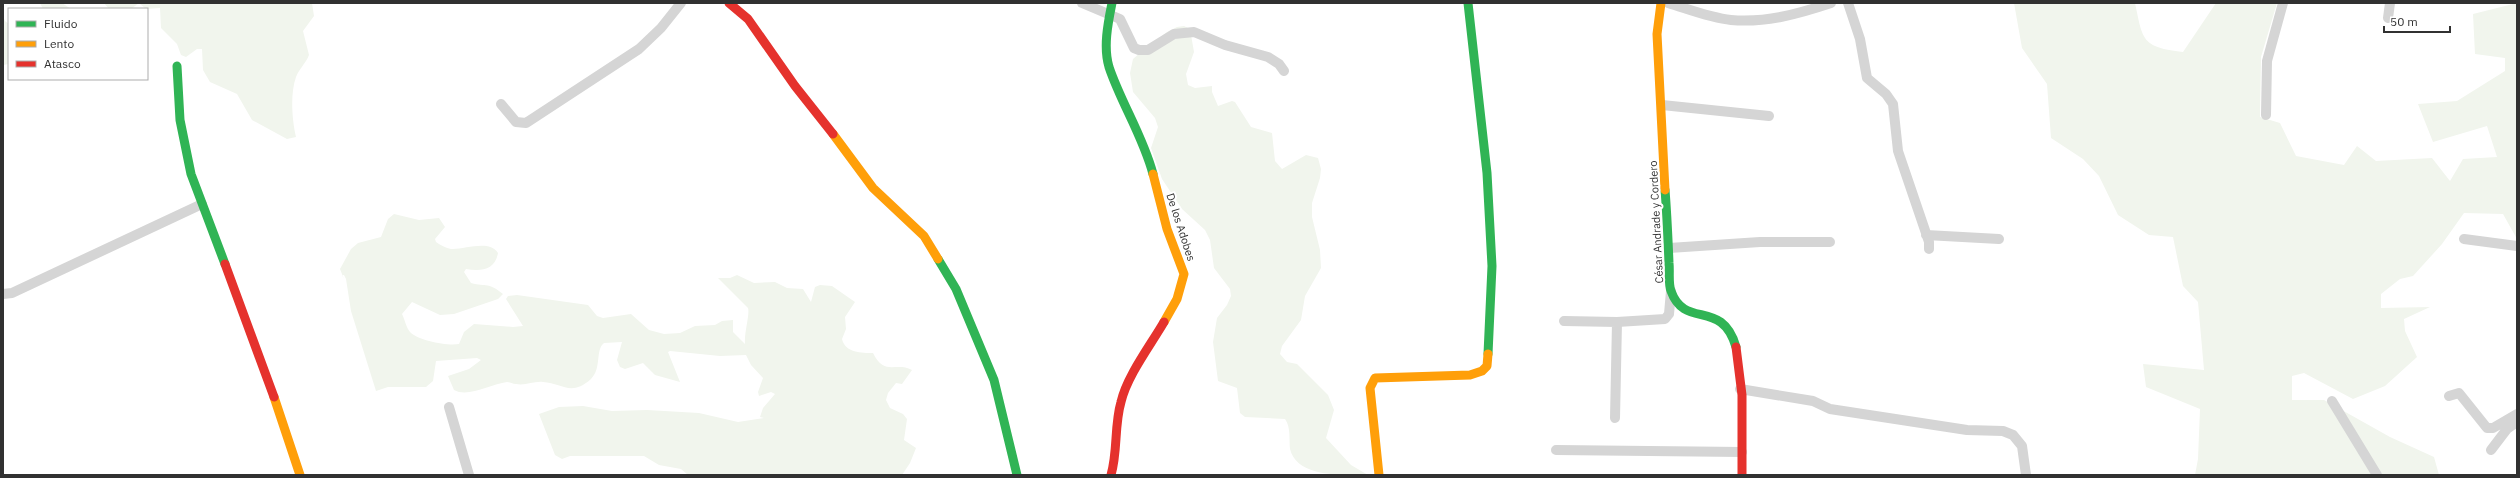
<svg xmlns="http://www.w3.org/2000/svg" width="2520" height="478" font-family="'IBM Plex Sans',sans-serif">
<style>
.green{fill:#f1f5ed}
.lines{fill:none;stroke-linecap:round;stroke-linejoin:round}
.street{stroke:#d5d5d5;stroke-width:10}
.fast{stroke:#30b455;stroke-width:9}
.slow{stroke:#ff9f0a;stroke-width:9}
.jam{stroke:#e5322d;stroke-width:9}
.labels{text-anchor:middle;dominant-baseline:central;stroke-width:4;stroke-linejoin:round;paint-order:stroke}
.street-label{font-size:11px;fill:#313131;stroke:#fff}
</style>
<rect width="100%" height="100%" fill="#fff"/>
<path class="green" d="M 40,3 L 62,3 L 71,9 L 43,9 Z
M 104,3 L 312,3 L 314,16 L 303,31 L 309,55 C 306,63 299,69 296,77 C 290,94 292,120 296,137 L 287,139 L 252,120 L 237,94 L 210,82 L 203,70 L 202,49 L 197,49 L 186,57 L 181,55 L 177,44 L 161,28 L 160,8 L 146,9 L 139,3 L 131,9 L 109,9 Z
M 2014,3 L 2135,3 C 2143,41 2142,47 2183,52 L 2216,3 L 2277,3 L 2261,57 L 2260,117 L 2280,123 L 2296,156 L 2344,165 L 2357,146 L 2376,161 L 2432,158 L 2450,181 L 2463,159 L 2497,157 L 2487,126 L 2433,142 L 2418,104 L 2457,101 L 2505,71 L 2505,58 L 2475,54 L 2473,14 L 2517,3 L 2517,239 L 2503,214 L 2464,213 L 2442,244 L 2413,276 L 2400,279 L 2381,294 L 2381,308 L 2430,307 L 2404,319 L 2405,331 L 2417,357 L 2385,386 L 2353,399 L 2304,373 L 2292,376 L 2292,400 L 2324,400 L 2390,437 L 2434,457 L 2439,475 L 2195,475 L 2198,459 L 2200,409 L 2146,387 L 2143,364 L 2204,370 L 2198,302 L 2183,286 L 2173,237 L 2149,235 L 2118,215 L 2099,176 L 2083,159 L 2051,138 L 2047,84 L 2022,48 Z
M 3,16 L 5,21 L 9,24 L 9,64 L 3,65 Z
M 1184,26 L 1190,29 L 1194,52 L 1186,74 L 1188,85 L 1195,88 L 1212,86 L 1212,92 L 1218,106 L 1232,101 L 1235,102 L 1251,127 L 1272,133 L 1275,161 L 1282,169 L 1306,155 L 1318,158 L 1321,169 L 1320,178 L 1312,203 L 1312,217 L 1320,250 L 1321,268 L 1305,296 L 1301,320 L 1282,346 L 1280,354 L 1287,362 L 1297,364 L 1328,395 L 1334,410 L 1326,438 L 1351,465 L 1368,475 C 1343,475 1297,478 1290,449 C 1289,440 1291,427 1285,419 L 1245,417 L 1240,413 L 1237,388 L 1218,381 L 1213,342 L 1217,318 L 1227,305 L 1231,296 L 1230,289 L 1214,268 L 1210,240 L 1205,230 L 1182,209 L 1162,179 L 1151,148 L 1158,127 L 1155,118 L 1133,92 L 1130,73 L 1133,59 L 1140,53 L 1167,32 L 1177,27 Z
M 394,214 L 419,220 L 439,218 L 445,227 L 435,239 L 436,242 C 440,245 446,248 451,249 C 464,250 489,239 498,253 C 495,271 480,271 466,269 L 464,272 L 471,283 C 487,287 488,282 503,294 L 498,299 L 454,314 L 440,315 L 412,302 L 402,314 C 405,320 406,327 410,332 C 419,341 447,346 459,344 L 464,332 L 474,324 L 513,327 L 523,326 L 506,299 L 508,296 L 517,295 L 588,305 L 597,316 L 603,318 L 631,314 L 649,330 L 664,334 L 680,333 L 695,326 L 715,325 L 722,321 L 733,320 L 733,332 L 745,344 C 744,333 750,314 748,308 L 718,278 L 730,278 L 737,275 L 754,283 L 775,282 L 787,288 L 803,289 L 811,302 L 815,287 L 820,285 L 832,286 L 855,302 L 845,317 L 846,329 L 842,339 C 845,353 862,353 873,353 C 885,377 896,361 912,370 L 902,384 L 896,383 L 888,393 L 886,400 L 890,408 L 903,414 L 907,419 L 904,440 L 916,448 L 910,463 L 902,475 L 688,475 L 681,469 L 659,465 L 644,456 L 570,456 L 562,459 L 555,455 L 539,414 L 559,407 L 583,406 L 612,411 L 647,410 L 699,413 L 738,422 L 764,418 L 760,417 L 763,408 L 775,394 L 771,392 L 759,396 L 758,392 L 763,378 L 751,365 L 746,355 L 720,356 L 670,351 L 668,352 L 680,382 L 655,375 L 643,363 L 625,369 L 620,367 L 617,360 L 622,342 L 604,343 C 595,350 602,368 591,379 C 571,397 562,383 543,382 C 534,381 525,386 516,384 C 512,384 510,382 507,382 C 491,384 468,398 454,390 L 448,376 L 469,369 L 481,360 L 477,358 L 436,361 L 433,381 L 426,387 L 388,387 L 376,391 L 351,311 L 346,279 L 344,275 L 342,275 L 344,279 L 340,269 L 351,249 L 358,243 L 381,237 L 388,219 Z"/>
<g class="lines">
<path class="street" d="M 1082,3 L 1120,19 L 1134,48 L 1139,50 L 1148,50 L 1174,34 L 1194,32 L 1225,45 L 1268,57 L 1279,64 L 1284,71
M 1668,3 C 1688,9 1710,18 1731,20 C 1766,23 1798,14 1831,3
M 1848,3 L 1860,39 L 1867,78 L 1886,94 L 1893,104 L 1898,151 L 1929,242 L 1929,249
M 2388,18 L 2390,3
M 501,104 L 516,122 L 526,123 L 639,49 L 661,28 L 681,3
M 1662,105 L 1769,116
M 2266,115 L 2267,61 L 2283,3
M 1926,235 L 1999,239
M 2464,239 L 2517,246
M 1669,248 L 1760,242 L 1830,242
M 3,294 L 12,293 L 202,204
M 1564,321 L 1617,322 L 1665,319 L 1669,314 L 1671,291
M 1740,389 L 1813,401 L 1830,409 L 1967,430 L 2003,431 L 2013,435 L 2022,446 L 2026,475
M 2449,396 L 2459,393 L 2487,428 L 2493,428 L 2517,414
M 2332,401 L 2377,475
M 449,407 L 469,475
M 1615,418 L 1617,322
M 1556,450 L 1742,452
M 2491,450 L 2507,429 L 2517,422"/>
<path class="fast" d="M 1112,3 C 1108,23 1103,47 1109,67 C 1121,103 1143,136 1153,174
M 1468,3 L 1487,173 L 1492,266 L 1488,354
M 177,66 L 180,120 L 191,174 L 225,264
M 1665,190 C 1667,214 1668,239 1669,263 C 1670,272 1668,283 1671,291 C 1685,330 1722,298 1736,347
M 938,259 L 956,289 L 994,380 L 1017,475"/>
<path class="slow" d="M 1661,3 L 1657,34 L 1665,190
M 833,134 L 873,188 L 924,236 L 938,259
M 1153,174 L 1167,229 L 1184,274 L 1177,299 L 1164,322
M 274,397 L 300,475
M 1379,475 L 1370,388 L 1375,378 L 1470,375 L 1482,371 L 1487,366 L 1488,354"/>
<path class="jam" d="M 729,3 L 748,19 L 795,86 L 833,134
M 225,264 L 274,397
M 1736,347 L 1742,395 L 1742,475
M 1111,475 C 1118,451 1114,426 1121,402 C 1127,376 1150,346 1164,322"/>
</g>
<g class="labels">
<g class="street-label">
<text transform="translate(1656 222) rotate(-93)">César Andrade y Cordero</text>
<text transform="translate(1181 227) rotate(72)">De los Adobes</text>
</g>
</g>
<rect width="2520" height="478" fill="none" stroke="#313131" stroke-width="8"/>
<rect x="8" y="8" width="140" height="72" fill="#ffffff" stroke="#adadad"/>
<rect x="16" y="21" width="20" height="6" fill="#30b455" stroke="#adadad"/>
<text x="44" y="28" font-size="12" fill="#313131">Fluido</text>
<rect x="16" y="41" width="20" height="6" fill="#ff9f0a" stroke="#adadad"/>
<text x="44" y="48" font-size="12" fill="#313131">Lento</text>
<rect x="16" y="61" width="20" height="6" fill="#e5322d" stroke="#adadad"/>
<text x="44" y="68" font-size="12" fill="#313131">Atasco</text>
<path d="M2384 26v6h66v-6" fill="none" stroke="#313131" stroke-width="2"/>
<text x="2390" y="26" font-size="12" fill="#313131" stroke="#ffffff" stroke-width="3" paint-order="stroke">50 m</text>
</svg>
